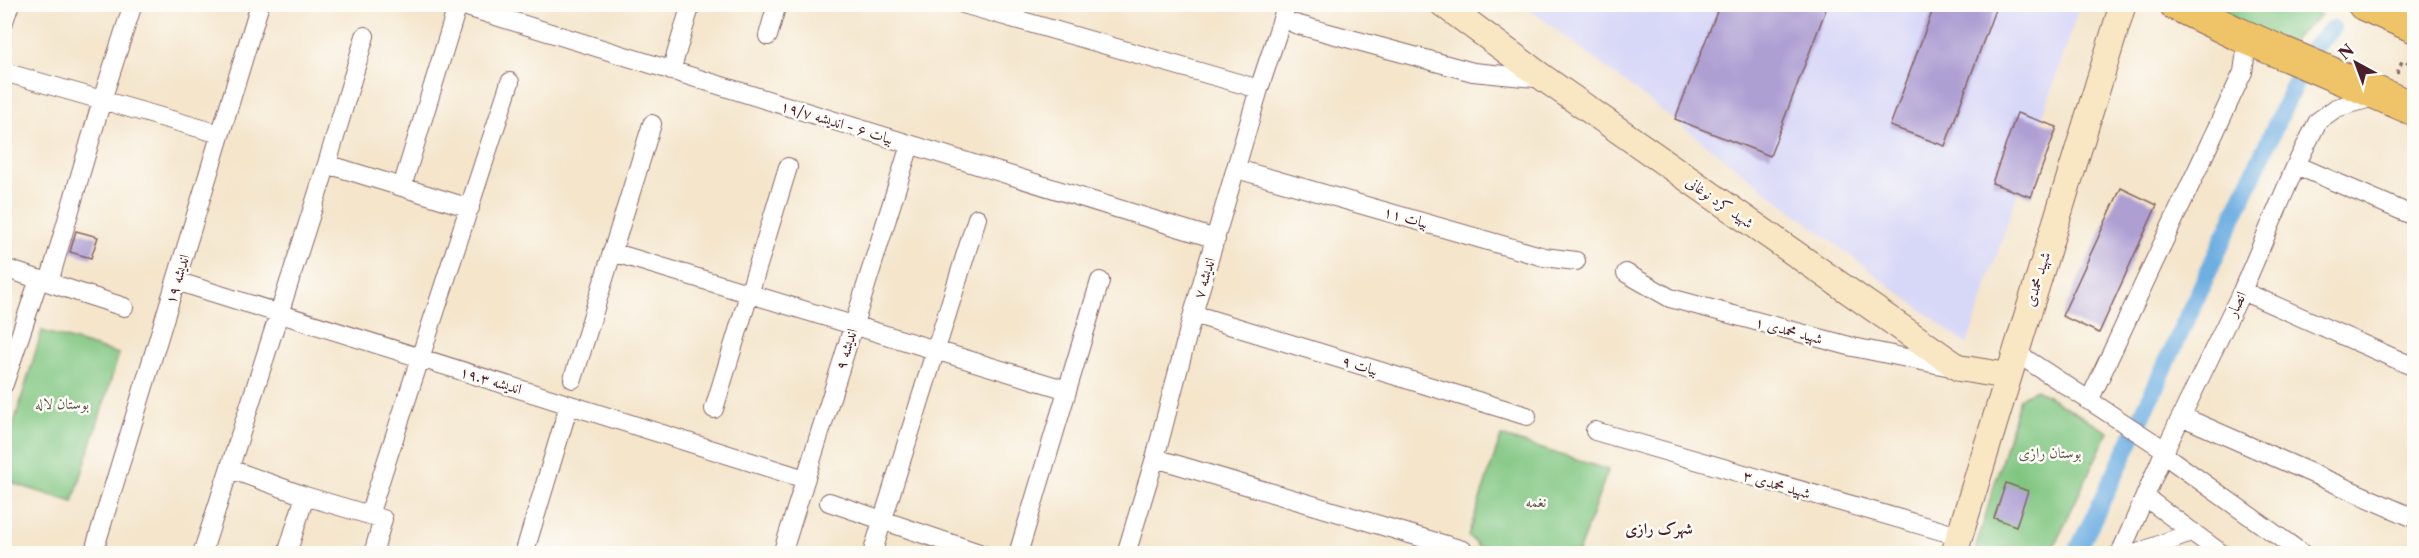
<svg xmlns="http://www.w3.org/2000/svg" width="2419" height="558" font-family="'Libre Caslon Text',Amiri,serif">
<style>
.built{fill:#d7d7f8}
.green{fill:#80c681;stroke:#657256;stroke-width:1.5}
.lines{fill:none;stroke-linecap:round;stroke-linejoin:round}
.canal{stroke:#6eafe2;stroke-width:18}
.building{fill:#ae9fd3}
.street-casing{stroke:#866463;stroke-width:20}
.secondary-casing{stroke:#866463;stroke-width:28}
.highway-casing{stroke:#866463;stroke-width:35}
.path{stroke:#866463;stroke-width:3;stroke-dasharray:4.5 4.5;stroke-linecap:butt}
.street{stroke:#fff;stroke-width:18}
.secondary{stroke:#f9e7c3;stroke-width:26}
.highway{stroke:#efc469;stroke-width:33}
.labels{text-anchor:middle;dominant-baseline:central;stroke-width:5;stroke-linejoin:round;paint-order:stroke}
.street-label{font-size:15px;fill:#4a1f2b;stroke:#fdfcf7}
.park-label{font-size:15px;fill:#5d5949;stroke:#fdfcf7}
.neighbourhood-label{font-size:16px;font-weight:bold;fill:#4a1f2b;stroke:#fdfcf7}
</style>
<rect width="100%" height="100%" fill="#fdfcf7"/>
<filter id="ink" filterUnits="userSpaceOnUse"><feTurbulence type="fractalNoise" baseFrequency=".0167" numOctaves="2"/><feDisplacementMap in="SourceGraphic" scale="12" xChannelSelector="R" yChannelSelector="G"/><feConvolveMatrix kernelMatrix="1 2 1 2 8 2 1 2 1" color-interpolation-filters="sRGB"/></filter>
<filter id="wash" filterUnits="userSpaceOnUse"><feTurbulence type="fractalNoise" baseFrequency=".008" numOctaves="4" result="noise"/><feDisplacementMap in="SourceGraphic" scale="24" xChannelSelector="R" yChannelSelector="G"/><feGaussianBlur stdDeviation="1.35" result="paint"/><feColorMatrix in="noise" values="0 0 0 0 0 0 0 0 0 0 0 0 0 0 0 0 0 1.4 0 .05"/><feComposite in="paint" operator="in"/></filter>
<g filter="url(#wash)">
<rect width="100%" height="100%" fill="#f4e5cb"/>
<path class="built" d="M 1524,5 L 2080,5 L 1967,345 Z"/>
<path class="green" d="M 2199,5 L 2298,5 L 2321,15 L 2287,45 Z
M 42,331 L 119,354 L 73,502 L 5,481 L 5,452 Z
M 2036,389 L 2108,432 L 2051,553 L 1974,554 L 2020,398 Z
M 1501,436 L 1608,470 L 1578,553 L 1480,553 L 1476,543 L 1468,536 Z"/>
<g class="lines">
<path class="canal" d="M 2310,51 L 2332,29
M 2076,554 L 2125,453 L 2296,81"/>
</g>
<g id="blocks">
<path class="building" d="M 1720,4 L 1828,4 L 1770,156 L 1675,119 Z
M 1935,4 L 1997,4 L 1945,146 L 1890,126 Z
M 2017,113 L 2057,127 L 2031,197 L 1992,183 Z
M 2121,188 L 2157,205 L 2099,333 L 2062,316 Z
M 76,231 L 98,237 L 91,258 L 70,252 Z
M 2006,483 L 2028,491 L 2016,526 L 1994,518 Z"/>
</g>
</g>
<g filter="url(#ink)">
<use href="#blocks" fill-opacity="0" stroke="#866463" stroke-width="1.5"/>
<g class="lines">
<defs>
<path id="street" d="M 457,4 L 1216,239
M 963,4 L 1259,89
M 4,21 L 10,4
M 1295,24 L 1473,72 L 1545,79
M 768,36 L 777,4
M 671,71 L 691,4
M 4,72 L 220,134
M 327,164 L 470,208
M 2296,165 L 2414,216
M 1237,169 L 1544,257 L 1576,261
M 402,187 L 458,4
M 612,252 L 1067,390
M 4,268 L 124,307
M 1626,273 L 1670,298 L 1853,347 L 1951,367
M 176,281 L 805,479
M 49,282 L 102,100 L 133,4
M 2242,291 L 2414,367
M 1193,314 L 1527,416
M 2015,352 L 2165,450
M 573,379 L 652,124
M 4,384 L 39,279
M 2089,401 L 2243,72 L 2246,51 L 2237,34
M 714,409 L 788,167
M 2183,417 L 2414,518
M 1595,431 L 1959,536
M 2163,454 L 2303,554
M 1155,458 L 1463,550
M 230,469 L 305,496 L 383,519 L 373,554
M 2145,497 L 2222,554
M 829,502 L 982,554
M 369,515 L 510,82
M 93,554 L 260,4
M 202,554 L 327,164 L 365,36
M 287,554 L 305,496
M 524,554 L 569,405
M 782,554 L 910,145
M 872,554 L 977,218
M 1018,554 L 1100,281
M 1126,554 L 1155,458 L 1193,314 L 1259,89 L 1287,4
M 2120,554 L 2165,450 L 2242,291 L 2296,165 L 2318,121 L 2336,108 L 2367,99 L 2381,99
M 2135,554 L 2193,532"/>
<path id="secondary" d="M 1443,4 L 1545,79 L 1959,368 L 2008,376
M 1954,554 L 2123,4"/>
<path id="highway" d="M 2176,4 L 2236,33 L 2414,109
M 2364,4 L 2414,26"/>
</defs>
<use href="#street" class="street-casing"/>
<use href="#secondary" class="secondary-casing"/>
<use href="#highway" class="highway-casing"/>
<path class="path" d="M 2397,74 L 2402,61 L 2414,65"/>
<use href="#street" class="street"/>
<use href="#secondary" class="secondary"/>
<use href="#highway" class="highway"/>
</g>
</g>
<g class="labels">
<g class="street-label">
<text transform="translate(837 122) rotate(17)">بیات ۶ - اندیشه ۱۹/۷</text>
<text transform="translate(1720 202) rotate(35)">شهید کرد نوغانی</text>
<text transform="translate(1406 217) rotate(16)">بیات ۱۱</text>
<text transform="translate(1204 278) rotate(-73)">اندیشه ۷</text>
<text transform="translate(177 279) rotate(-73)">اندیشه ۱۹</text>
<text transform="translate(2037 279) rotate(-73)">شهید محمدی</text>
<text transform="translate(2236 304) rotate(-65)">انصار</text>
<text transform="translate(1789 330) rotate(15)">شهید محمدی ۱</text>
<text transform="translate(846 349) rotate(-73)">اندیشه ۹</text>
<text transform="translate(1360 365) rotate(17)">بیات ۹</text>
<text transform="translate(491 380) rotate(17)">اندیشه ۱۹.۳</text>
<text transform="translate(1777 484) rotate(16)">شهید محمدی ۳</text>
</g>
<g class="park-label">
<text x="62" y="403">بوستان لاله</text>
<text x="2050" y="452">بوستان رازی</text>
<text x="1536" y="501">نغمه</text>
</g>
<g class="neighbourhood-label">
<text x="1659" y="528">شهرک رازی</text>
</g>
</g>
<rect width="2419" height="558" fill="none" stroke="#fdfcf7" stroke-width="24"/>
<g transform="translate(2356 63) rotate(319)" stroke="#fdfcf7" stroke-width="4.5" paint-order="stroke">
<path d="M0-4.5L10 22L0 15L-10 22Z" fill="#4a1f2b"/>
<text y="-9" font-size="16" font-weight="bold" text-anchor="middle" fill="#4a1f2b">N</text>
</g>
</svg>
